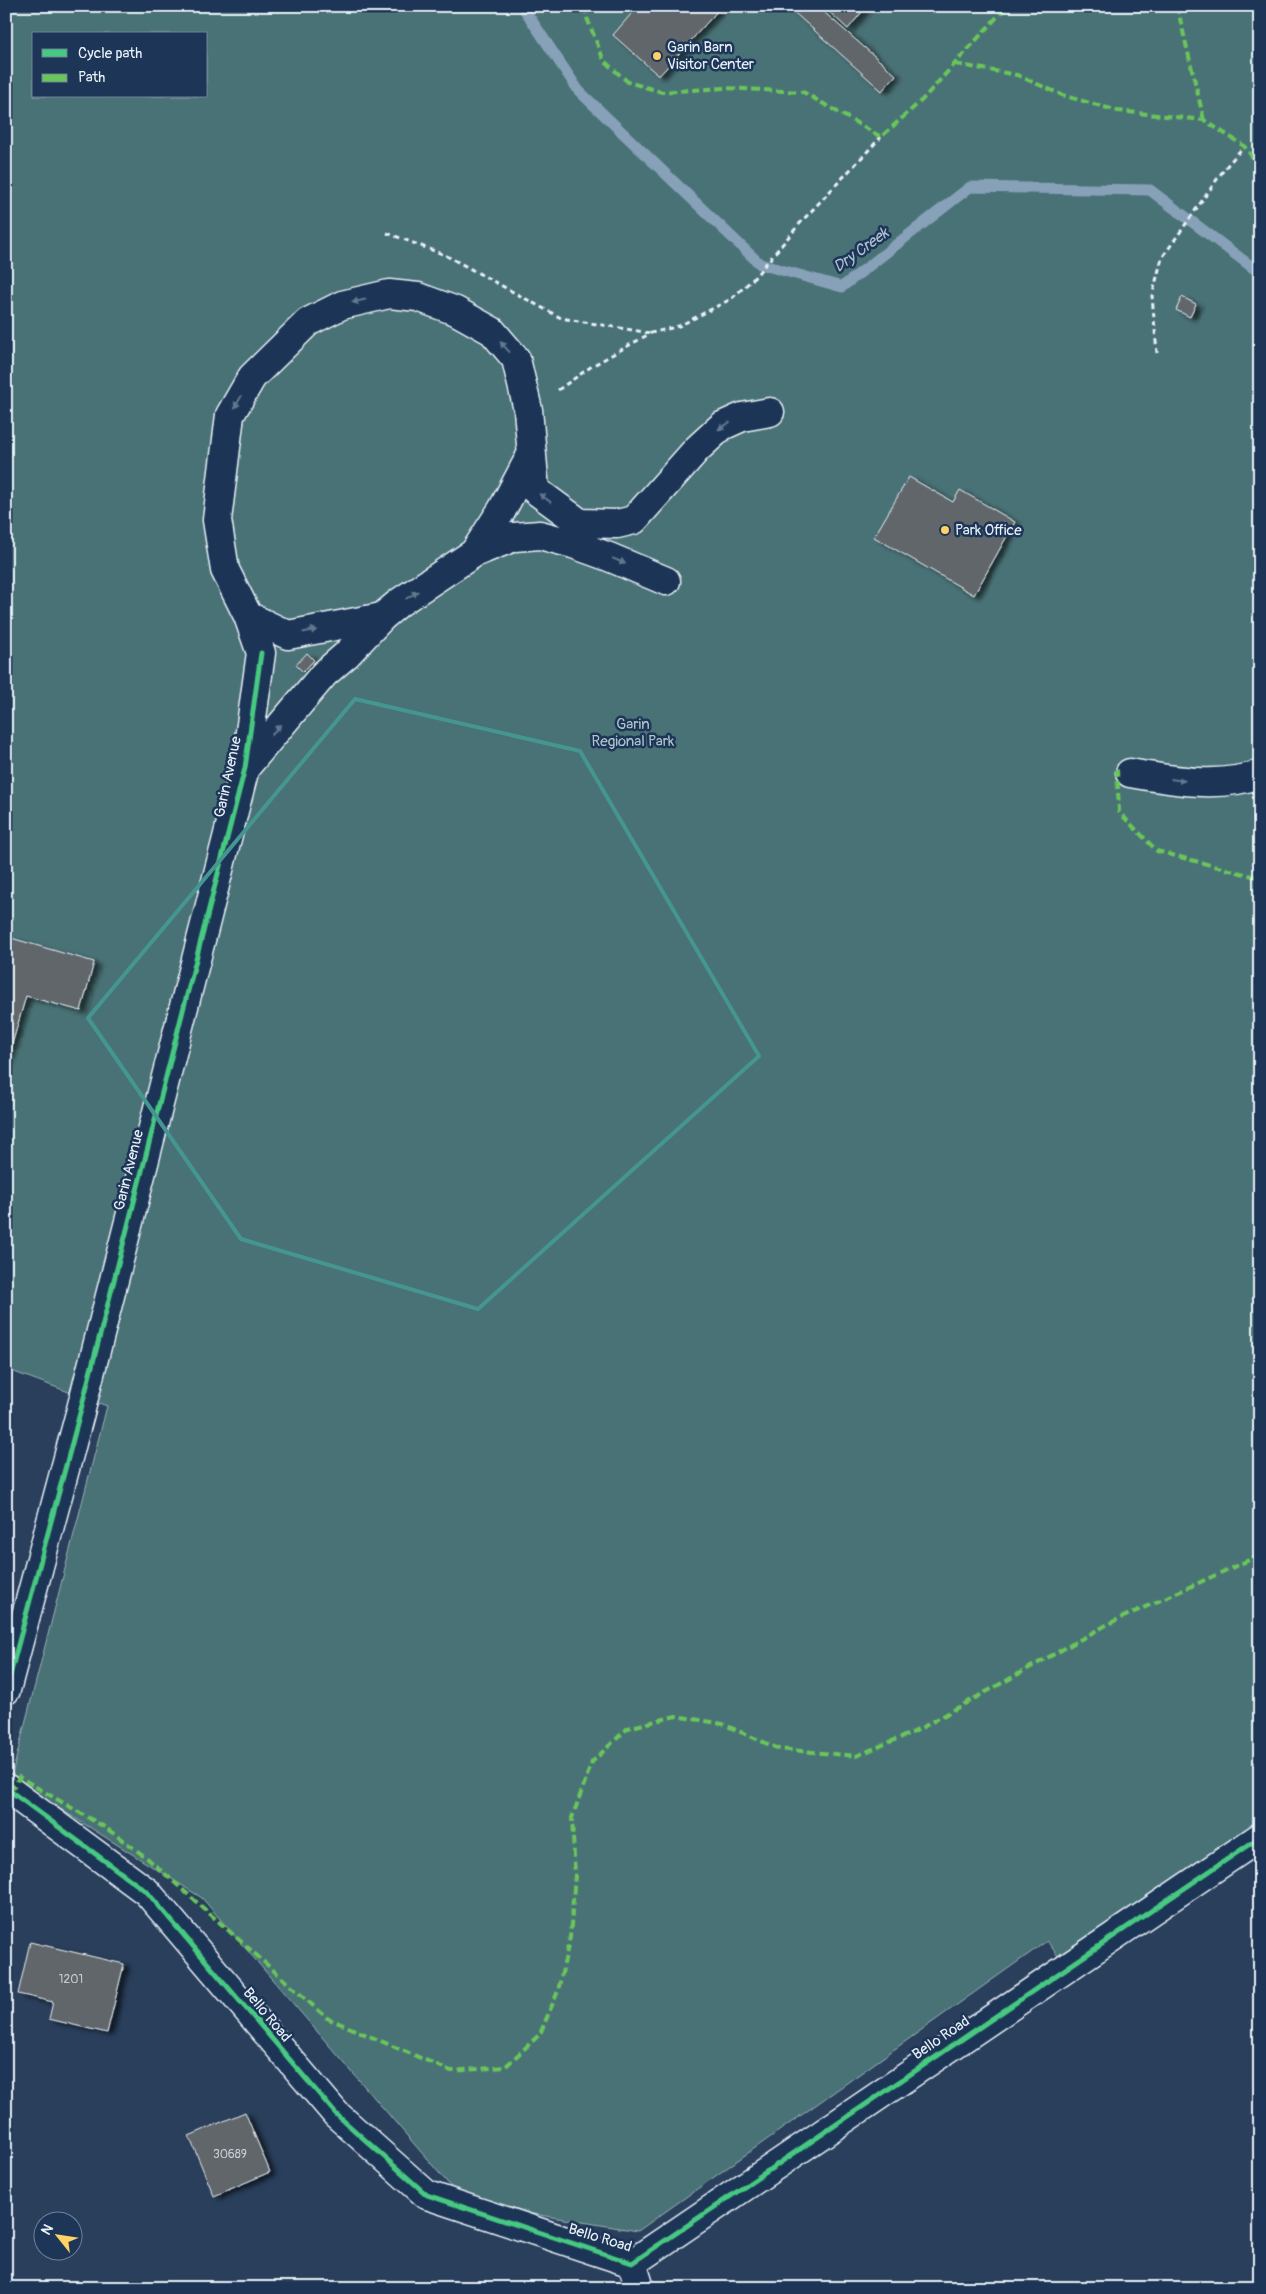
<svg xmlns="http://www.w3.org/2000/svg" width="1266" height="2294" font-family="Pangolin,sans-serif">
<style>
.green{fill:#497276;stroke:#98b2b7;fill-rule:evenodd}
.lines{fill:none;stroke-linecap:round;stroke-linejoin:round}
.stream{stroke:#87a1b8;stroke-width:11}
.building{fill:#60666b;stroke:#e8f1f8;filter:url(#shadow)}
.minor-casing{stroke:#e8f1f8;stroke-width:31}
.path{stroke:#e8f1f8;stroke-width:3;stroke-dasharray:5 4;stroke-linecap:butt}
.minor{stroke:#1d3557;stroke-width:28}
.quiet{stroke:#6ac65a;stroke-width:4;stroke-dasharray:8 4;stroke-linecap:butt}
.cycleway-casing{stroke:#1d3557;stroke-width:8}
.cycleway{stroke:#46c982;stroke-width:5}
.oneway{fill:#64778f}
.marked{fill:none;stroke:#459590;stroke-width:4;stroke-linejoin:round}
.poi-dot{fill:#ffd166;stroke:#1d3557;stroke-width:2}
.labels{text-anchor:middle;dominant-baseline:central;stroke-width:5;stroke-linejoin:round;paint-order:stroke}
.number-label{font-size:12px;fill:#c6ced5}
.poi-label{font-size:15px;fill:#e8f1f8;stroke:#1d3557;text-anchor:start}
.park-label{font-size:15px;fill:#b0c5ca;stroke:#1d3557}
.street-label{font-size:15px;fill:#e8f1f8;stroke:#1d3557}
.water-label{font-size:16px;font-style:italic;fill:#afc2d3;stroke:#1d3557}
</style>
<defs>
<filter id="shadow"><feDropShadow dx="5.5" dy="3" stdDeviation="2.5" flood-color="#0009"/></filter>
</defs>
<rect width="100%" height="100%" fill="#2a3f5b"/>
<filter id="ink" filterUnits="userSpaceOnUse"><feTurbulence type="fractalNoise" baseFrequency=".02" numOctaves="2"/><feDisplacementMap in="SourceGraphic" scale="10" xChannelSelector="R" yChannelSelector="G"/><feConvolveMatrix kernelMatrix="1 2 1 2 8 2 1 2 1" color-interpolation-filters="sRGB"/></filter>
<g filter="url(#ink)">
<path class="green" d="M 6,6 L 1260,6 L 1260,1834 L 1069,1971 L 1047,1941 L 638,2231 L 465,2203 L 202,1898 L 11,1778 L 107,1406 L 6,1369 ZM 34,34 L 206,34 L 206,96 L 34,96 Z"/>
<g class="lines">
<path class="stream" d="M 522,6 L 579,91 L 760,264 L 842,287 L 970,187 L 1150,190 L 1260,273"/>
</g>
<path class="building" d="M 638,6 L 722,6 L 659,76 L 613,35 Z
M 787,6 L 817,6 L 896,75 L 882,91 Z
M 823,6 L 865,6 L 866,7 L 848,29 Z
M 1182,297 L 1196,304 L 1190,317 L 1176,310 Z
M 909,477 L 953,502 L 960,490 L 1015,522 L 974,595 L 874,537 Z
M 307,653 L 314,660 L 303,672 L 296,665 Z
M 11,938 L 94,962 L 81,1011 L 26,996 L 6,1065 L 6,954 Z
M 30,1942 L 124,1964 L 107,2033 L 49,2019 L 53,2002 L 18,1994 Z
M 245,2112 L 270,2172 L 214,2196 L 189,2136 Z"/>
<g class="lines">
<defs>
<path id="minor" d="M 474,553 L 502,510 L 531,455
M 248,616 L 288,635 L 382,617
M 245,768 L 324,674 L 346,655 L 382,617 L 400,602 L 474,553 L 514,537 L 540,535 L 573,544 L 609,557 L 666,581
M 1130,773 C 1171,780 1219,789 1260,774
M 6,1690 L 80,1413 L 245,768 L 261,653 L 248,616 L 225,570 L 217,520 L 230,415 L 252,377 L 308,322 L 342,305 L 389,294 L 418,297 L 456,311 L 492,331 L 516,359 L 528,410 L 535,490 L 580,523 L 617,524 L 634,520 L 697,449 L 722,426 L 742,417 L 770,412
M 6,1788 L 147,1892 L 336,2114 L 427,2195 L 632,2263 L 1260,1837
M 632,2263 L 640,2288"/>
</defs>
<use href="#minor" class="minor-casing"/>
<path class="path" d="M 387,233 L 445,255 L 561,318 L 650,333
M 1157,353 L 1152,296 L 1162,258 L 1225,168 L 1244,146
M 558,390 L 592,366 L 651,333 L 679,326 L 731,299 L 753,279 L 802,221 L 881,137"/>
<use href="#minor" class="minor"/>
<path class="quiet" d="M 585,6 L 587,18 L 604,61 L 628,82 L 662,92 L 724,88 L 803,92 L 881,137 L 922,100 L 1007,6
M 1177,6 L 1204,120
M 955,64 L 1017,75 L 1062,95 L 1118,111 L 1204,120 L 1244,146 L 1260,167
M 1117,769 L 1119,812 L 1157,851 L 1260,878
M 11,1792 L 19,1777 L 106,1828 L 147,1858 L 327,2018 L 451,2071 L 505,2067 L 540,2034 L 558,1991 L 570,1937 L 575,1875 L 572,1818 L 592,1762 L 628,1728 L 676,1716 L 723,1724 L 779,1749 L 856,1756 L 914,1732 L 1110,1623 L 1260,1555"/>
<defs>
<path id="cycleway" d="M 6,1690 L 80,1413 L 245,768 L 261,653
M 6,1788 L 147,1892 L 336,2114 L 427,2195 L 632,2263 L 1260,1837"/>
</defs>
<use href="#cycleway" class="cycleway-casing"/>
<use href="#cycleway" class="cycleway"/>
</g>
<defs><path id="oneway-solid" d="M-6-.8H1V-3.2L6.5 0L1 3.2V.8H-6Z" transform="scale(1.25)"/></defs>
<g class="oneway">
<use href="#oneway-solid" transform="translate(359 301) rotate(167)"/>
<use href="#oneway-solid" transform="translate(505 347) rotate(-132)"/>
<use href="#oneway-solid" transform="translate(238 402) rotate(120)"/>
<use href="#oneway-solid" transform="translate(724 426) rotate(148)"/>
<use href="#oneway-solid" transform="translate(545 498) rotate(-144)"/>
<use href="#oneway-solid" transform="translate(619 561) rotate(23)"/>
<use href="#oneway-solid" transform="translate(412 595) rotate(-32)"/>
<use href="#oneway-solid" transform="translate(310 631) rotate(-11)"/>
<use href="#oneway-solid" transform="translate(276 730) rotate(-50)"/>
<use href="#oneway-solid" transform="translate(1178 780) rotate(7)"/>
</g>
</g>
<path class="marked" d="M 355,699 L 580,751 L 759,1056 L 478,1309 L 241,1239 L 88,1018 Z"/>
<g class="poi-dot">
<circle cx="657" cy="56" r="5"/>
<circle cx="945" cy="530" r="5"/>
</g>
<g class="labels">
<g class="number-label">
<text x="71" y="1979">1201</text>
<text x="230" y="2154">30689</text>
</g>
<g class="poi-label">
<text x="667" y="47">Garin Barn<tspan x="667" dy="17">Visitor Center</tspan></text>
<text x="955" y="530">Park Office</text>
</g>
<g class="park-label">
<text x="633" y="724">Garin<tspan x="633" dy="17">Regional Park</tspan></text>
</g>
<g class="street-label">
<text transform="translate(228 777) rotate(-78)">Garin Avenue</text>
<text transform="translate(129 1170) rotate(-76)">Garin Avenue</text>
<text transform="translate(267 2015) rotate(50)">Bello Road</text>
<text transform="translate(941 2038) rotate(-34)">Bello Road</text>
<text transform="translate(600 2238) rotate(17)">Bello Road</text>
</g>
<g class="water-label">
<text transform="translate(861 250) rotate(-36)">Dry Creek</text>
</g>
</g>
<rect width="1266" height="2294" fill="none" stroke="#1d3557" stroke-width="25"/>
<rect x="12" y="12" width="1241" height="2269" fill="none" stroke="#e8f1f8" stroke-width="2" filter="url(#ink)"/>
<rect x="32" y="32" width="175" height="65" fill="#1d3557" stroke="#6e8097"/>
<rect x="42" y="49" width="25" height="8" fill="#46c982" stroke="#6e8097"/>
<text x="78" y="58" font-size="15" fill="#e8f1f8">Cycle path</text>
<rect x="42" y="74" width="25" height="8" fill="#6ac65a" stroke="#6e8097"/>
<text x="78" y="82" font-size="15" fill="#e8f1f8">Path</text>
<g transform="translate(58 2236) rotate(300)"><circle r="24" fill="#1d3557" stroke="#6e8097"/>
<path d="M0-4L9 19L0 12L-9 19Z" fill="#ffd166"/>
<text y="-8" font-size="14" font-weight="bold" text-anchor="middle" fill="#e8f1f8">N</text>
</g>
</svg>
